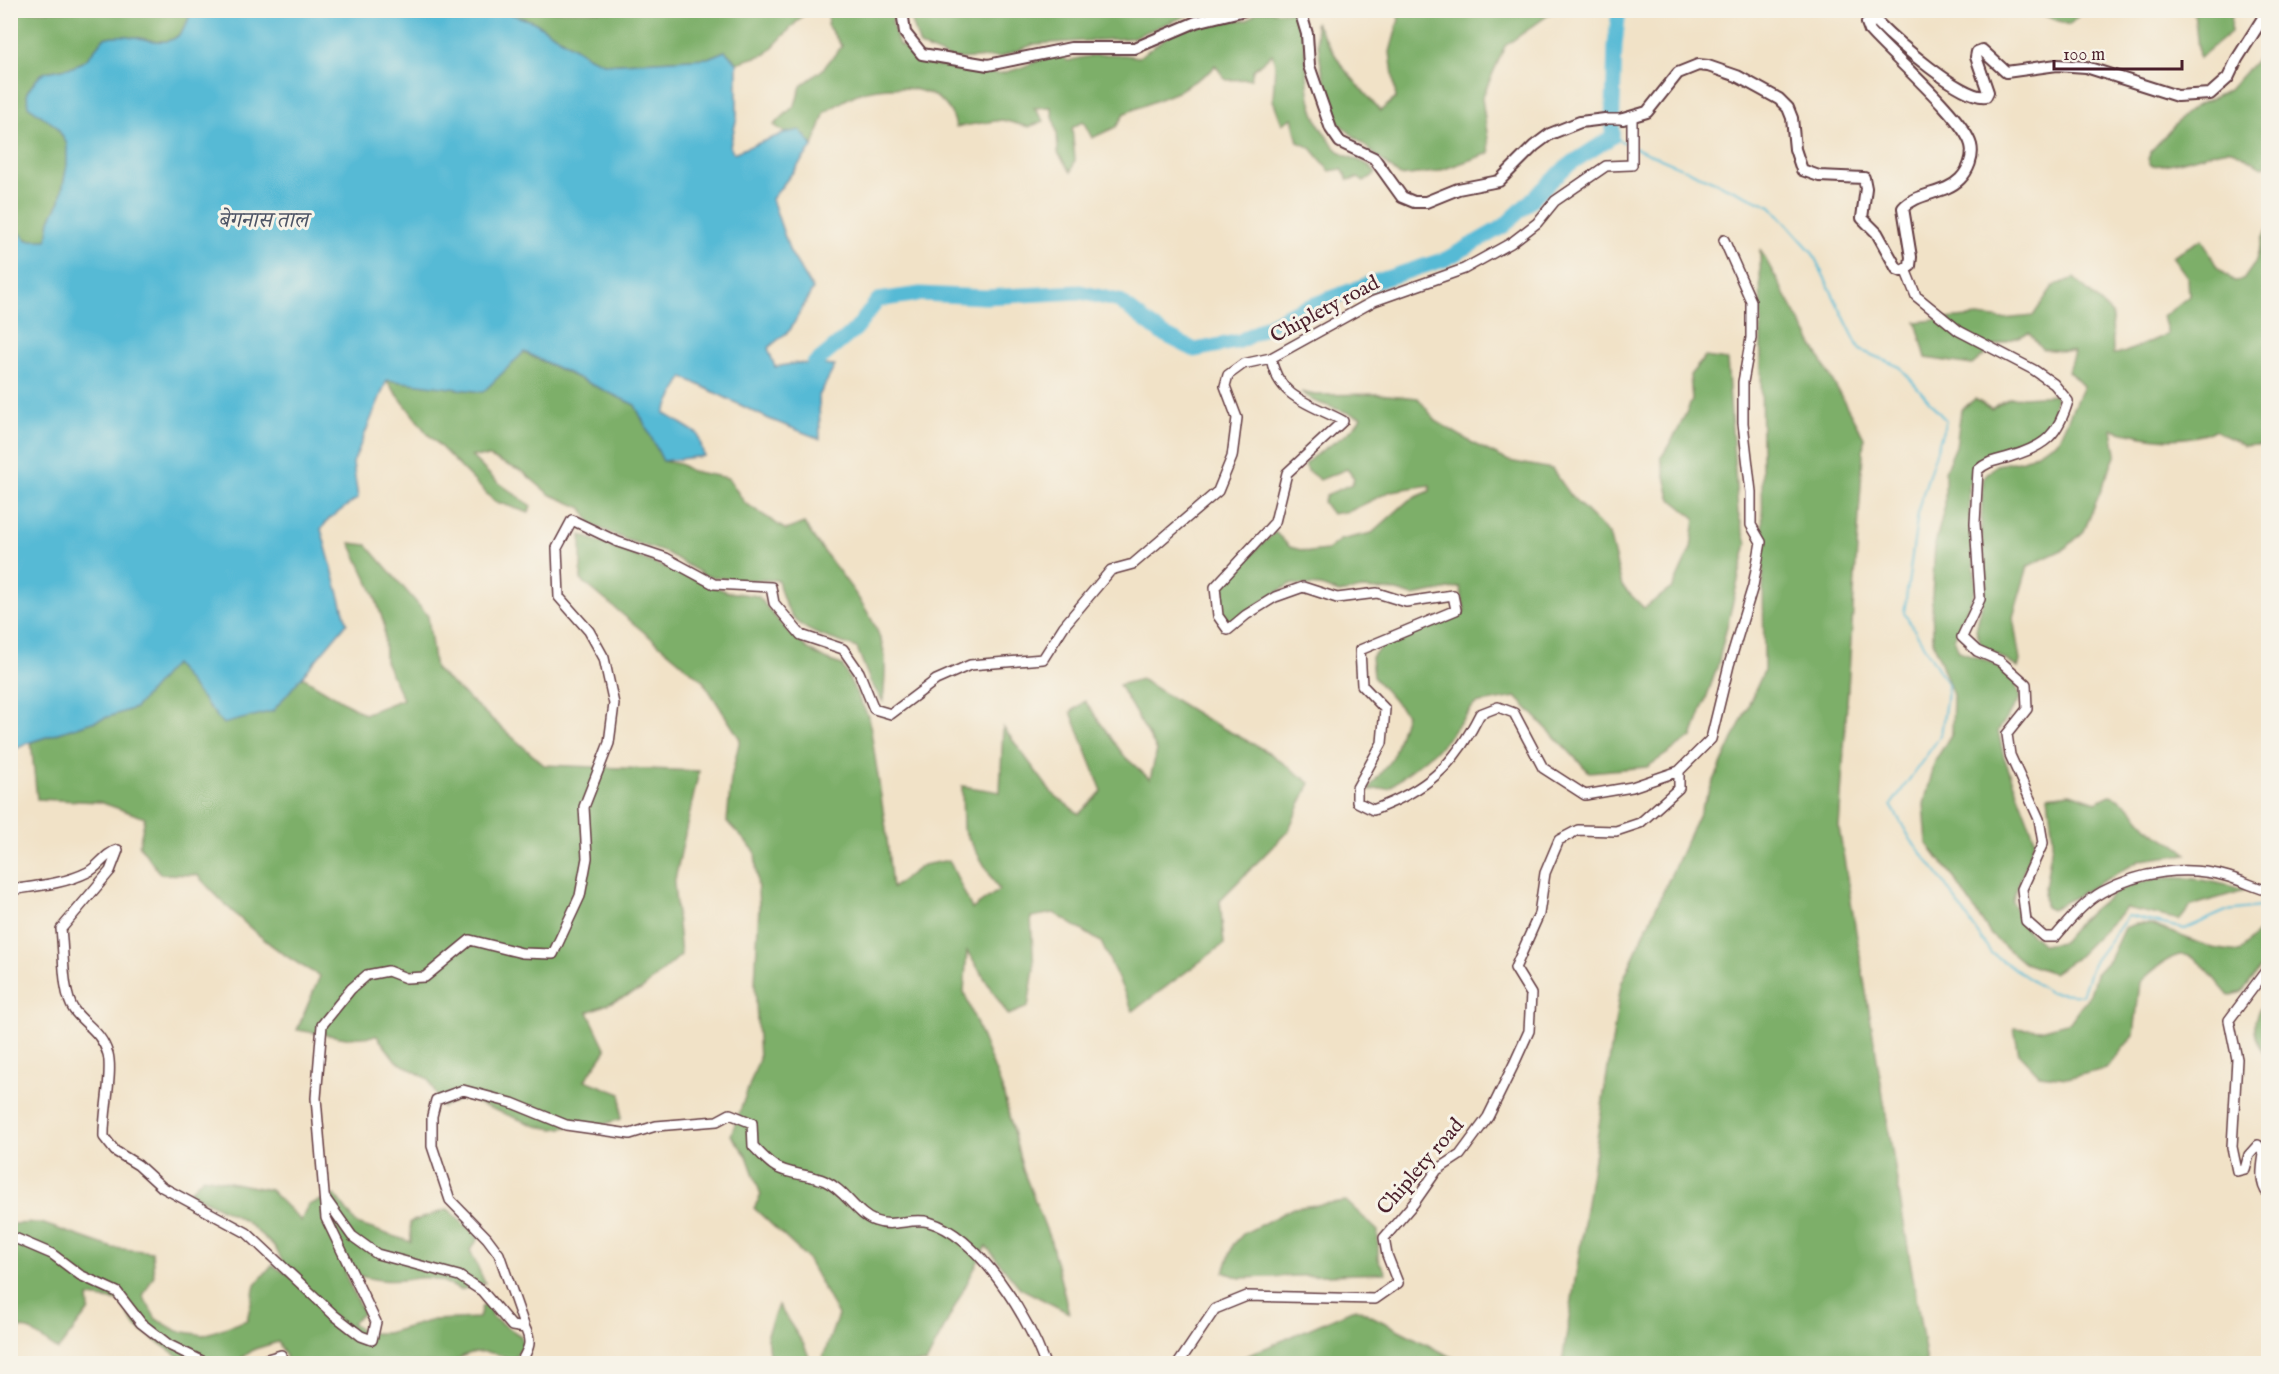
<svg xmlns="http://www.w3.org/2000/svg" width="2279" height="1374" font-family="'IM FELL English','Noto Serif Devanagari',serif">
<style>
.forest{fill:#7daf69;stroke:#64674a;stroke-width:1.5}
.water{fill:#56bad5;stroke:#506c80;stroke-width:1.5}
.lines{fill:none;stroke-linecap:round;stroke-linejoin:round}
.stream{stroke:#56bad5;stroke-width:2}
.river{stroke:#56bad5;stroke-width:15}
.minor-casing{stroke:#633c42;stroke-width:12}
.major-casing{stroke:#633c42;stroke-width:14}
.minor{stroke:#fff;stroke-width:9}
.major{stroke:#fff;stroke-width:10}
.labels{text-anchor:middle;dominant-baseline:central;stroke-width:6;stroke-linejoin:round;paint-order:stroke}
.street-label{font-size:21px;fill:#4a1f2b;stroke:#f7f3e8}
.water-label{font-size:22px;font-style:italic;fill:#4e5566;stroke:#f7f3e8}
</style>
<rect width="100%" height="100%" fill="#f7f3e8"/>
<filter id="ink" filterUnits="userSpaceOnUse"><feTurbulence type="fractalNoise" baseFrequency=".0167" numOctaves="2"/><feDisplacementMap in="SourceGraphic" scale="12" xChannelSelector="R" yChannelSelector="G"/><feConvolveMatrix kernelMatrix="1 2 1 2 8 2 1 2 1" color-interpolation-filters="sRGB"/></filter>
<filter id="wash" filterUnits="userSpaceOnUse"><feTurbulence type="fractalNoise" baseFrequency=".008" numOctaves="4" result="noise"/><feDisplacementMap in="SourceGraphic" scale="24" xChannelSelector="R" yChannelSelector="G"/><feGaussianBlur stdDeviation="1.35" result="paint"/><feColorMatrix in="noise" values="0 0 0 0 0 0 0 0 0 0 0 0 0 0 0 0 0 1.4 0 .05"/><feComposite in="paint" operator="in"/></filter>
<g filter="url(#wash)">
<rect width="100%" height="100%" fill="#f1e2c7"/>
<path class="forest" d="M 908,10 L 1209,11 L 1191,14 L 1131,38 L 1035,44 L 1000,57 L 953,59 L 920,46 Z
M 10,11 L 191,11 C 176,67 141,26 104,38 L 86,60 L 73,67 L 46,72 L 40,75 L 27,92 L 28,106 L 56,126 L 67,144 L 67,165 L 60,201 L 50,220 L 47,240 C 30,245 21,237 11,224 Z
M 501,11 L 807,11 L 766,54 L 737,63 L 725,51 L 708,58 L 606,64 L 589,57 L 534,22 Z
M 830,11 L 895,11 L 892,23 L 899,45 L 913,51 L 933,65 L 998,74 L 1018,69 L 1056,53 L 1068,61 C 1093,54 1113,52 1139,57 L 1172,33 L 1211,21 L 1247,20 L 1259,11 L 1295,12 C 1311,43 1302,82 1315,115 C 1319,127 1334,150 1345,155 C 1359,161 1366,161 1376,173 L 1364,182 L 1358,178 L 1348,180 L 1342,169 L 1330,171 L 1311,148 L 1298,142 L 1292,118 L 1282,124 L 1273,100 L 1275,64 L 1272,54 L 1253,70 L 1251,79 L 1226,80 L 1215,65 L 1211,71 L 1177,92 L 1125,113 L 1116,127 L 1092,138 L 1083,121 L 1072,128 L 1075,160 L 1071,172 L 1058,153 L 1057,133 L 1051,107 L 1034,108 L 1044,121 L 1029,127 L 1002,120 L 956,127 C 948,86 901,84 867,91 C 853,93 838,105 825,112 L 813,146 L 800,130 L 785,133 L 774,125 L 795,105 L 801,86 L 822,70 L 842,46 L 827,25 Z
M 1396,11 L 1554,11 L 1505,46 L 1482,98 L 1490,153 L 1436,172 L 1400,176 L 1334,119 L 1321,65 L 1315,22 L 1342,66 L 1380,111 L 1396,98 L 1390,52 L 1399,19 Z
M 2032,11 L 2084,10 L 2084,11 L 2069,25 Z
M 2194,11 L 2232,11 L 2231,32 L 2199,58 Z
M 2266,40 C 2267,54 2263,68 2264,82 C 2266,108 2275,140 2266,166 L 2262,167 C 2252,162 2235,147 2224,150 C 2206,153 2167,168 2151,165 L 2148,159 L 2151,151 L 2183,116 L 2194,107 L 2229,90 L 2262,53 Z
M 2268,229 L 2268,444 L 2244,446 L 2215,430 C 2183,445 2145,438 2112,429 L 2116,454 L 2084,531 L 2066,548 L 2028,566 L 2013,617 L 2020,661 L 2018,668 L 1981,644 L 1976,630 L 1987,582 L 1981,527 L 1983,479 L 1996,465 L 2024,460 L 2058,441 L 2083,386 L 2068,371 L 2074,352 L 2042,349 L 2029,333 L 1996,345 L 1972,365 L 1926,358 L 1916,322 L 1978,316 L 2003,319 L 2033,316 L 2053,286 L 2074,278 L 2112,314 L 2113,354 L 2123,353 L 2168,334 L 2163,317 L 2189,296 L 2188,278 L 2172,256 L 2202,239 L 2217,267 L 2234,281 L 2243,280 L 2255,263 L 2264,234 Z
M 1760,249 L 1864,438 L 1839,828 L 1927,1363 L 1562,1364 L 1621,984 L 1764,671 Z
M 523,352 L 635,405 L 663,461 L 680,464 L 691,471 L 728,478 L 745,503 L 786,530 L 804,523 C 828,563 882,614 885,660 C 886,674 884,688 883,702 L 870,681 L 857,648 C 812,631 789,633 778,580 L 734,580 L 706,576 L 667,553 L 627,540 L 592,525 L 582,508 L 549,494 L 523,472 L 490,457 L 471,456 L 495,480 L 531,506 L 529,513 L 494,501 L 426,432 L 386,380 L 483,392 Z
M 1705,357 L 1727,360 L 1738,513 L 1747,543 L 1717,668 L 1692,737 L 1647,767 L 1589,772 L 1516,697 L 1475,704 L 1441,746 L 1389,788 L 1368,790 L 1393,757 L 1406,714 L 1373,677 L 1371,657 L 1385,644 L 1465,611 L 1460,587 L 1413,596 L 1397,591 L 1362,589 L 1339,593 L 1321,586 L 1290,584 L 1235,619 L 1227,621 C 1224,616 1220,609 1220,603 C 1218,580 1259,548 1275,532 L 1290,547 L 1309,552 L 1327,550 L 1340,540 L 1372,533 L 1409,500 L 1430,491 L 1430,485 L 1391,491 L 1350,511 L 1332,514 L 1323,502 L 1326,495 L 1352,484 L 1354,478 L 1347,469 L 1320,480 L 1308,471 L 1305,464 C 1321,447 1351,437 1361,417 L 1316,402 L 1301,392 L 1315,395 L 1378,394 L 1418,398 L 1436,421 L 1474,444 L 1509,461 L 1552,469 L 1572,497 L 1609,534 L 1622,586 L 1644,608 L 1673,587 L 1691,548 L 1695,518 L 1670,498 L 1661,458 L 1678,430 L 1692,400 L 1690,375 Z
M 2056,395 L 2050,431 L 2026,444 L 1974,463 L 1969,487 L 1970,517 L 1976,588 L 1954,639 L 1959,651 L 1991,662 L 2014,679 L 2020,698 L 1998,731 L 2004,757 L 2035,839 L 2012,902 L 2025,928 L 2043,945 L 2062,942 C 2117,874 2163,866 2245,890 L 2191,906 L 2180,920 L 2126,908 L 2075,959 L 2053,973 L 2024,963 L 1991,935 L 1952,875 L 1927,844 L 1924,804 L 1935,761 L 1952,733 L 1953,695 L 1933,641 L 1932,596 L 1935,544 L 1945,506 L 1945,471 L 1956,446 L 1961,410 L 1975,399 L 1991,409 L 2009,398 Z
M 581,535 L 728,592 L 758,596 C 782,626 804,655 842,665 L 869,718 L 886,829 L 892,888 L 923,865 L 949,860 L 972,909 L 999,890 L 963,829 L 962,786 L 1000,792 L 1003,727 L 1052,793 L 1079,814 L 1102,791 L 1071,712 L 1085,701 L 1124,756 L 1150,779 L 1157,750 L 1119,685 L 1141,679 L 1204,718 L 1268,752 L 1310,783 L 1288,831 L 1220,900 L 1224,944 L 1133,1011 L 1101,942 L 1054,913 L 1031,917 L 1034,969 L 1028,1007 L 1008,1015 L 967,951 L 964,992 L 1002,1088 L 1023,1170 L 1051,1242 L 1069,1313 L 1020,1288 L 986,1246 L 926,1363 L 821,1363 L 838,1315 L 806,1257 L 754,1208 L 761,1195 L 747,1156 L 731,1135 L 759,1059 L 755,984 L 759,906 L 755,851 L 727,822 L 731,778 L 740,739 L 703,681 L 581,580 Z
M 350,543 L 367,545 L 428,616 L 435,669 L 544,765 L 699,771 L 674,884 L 681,955 L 641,990 L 588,1012 L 606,1050 L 585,1080 L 621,1094 L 621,1119 L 598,1126 L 582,1125 L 554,1129 L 536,1126 L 464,1098 L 442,1107 L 428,1079 L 396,1061 L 377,1036 L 346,1038 L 297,1030 L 320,976 C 271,951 234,915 197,875 L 160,874 L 139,845 L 145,818 L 100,802 L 37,799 L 31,742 L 135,708 L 174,663 L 273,711 L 301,676 L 364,714 L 403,699 L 385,661 L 384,624 L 374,594 Z
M 2070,793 L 2096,802 L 2110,795 C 2130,801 2137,818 2152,831 C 2165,841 2175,841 2187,854 L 2141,860 L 2051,910 L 2045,907 L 2044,894 L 2053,838 L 2048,796 Z
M 2136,924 L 2150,924 L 2212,948 L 2239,952 L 2260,930 L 2268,926 L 2268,958 L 2242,992 L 2229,996 C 2190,951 2189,938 2140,982 L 2134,1035 L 2106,1069 L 2067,1078 L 2039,1075 L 2019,1054 L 2014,1028 L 2041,1030 L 2070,1022 L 2090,994 L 2096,974 L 2109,960 L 2124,928 Z
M 2268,1001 L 2268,1058 C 2254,1042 2247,1016 2268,1001 Z
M 203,1177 L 270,1190 L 301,1221 L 308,1205 L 335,1195 L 357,1224 L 411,1242 L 410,1222 L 448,1209 L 479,1238 L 470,1250 L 485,1283 L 460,1290 C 420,1267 418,1284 381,1280 C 369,1279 356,1275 344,1272 L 363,1313 L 352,1323 L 365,1333 L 387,1333 L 433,1320 L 479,1318 L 482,1306 L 488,1305 L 493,1318 L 521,1336 L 523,1347 L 513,1360 C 492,1351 472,1346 453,1363 L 286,1364 L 286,1356 L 278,1342 L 255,1349 L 234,1363 L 188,1363 L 135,1326 L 120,1301 L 88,1297 L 89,1310 L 58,1350 L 28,1329 L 11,1327 L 12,1224 L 41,1223 L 113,1248 L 152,1252 L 154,1275 L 143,1296 L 156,1319 L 177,1331 L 204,1335 L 247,1320 L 255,1285 L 272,1265 L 289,1275 L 275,1247 L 245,1221 L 189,1192 Z
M 1346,1201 L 1378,1231 L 1378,1259 L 1386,1273 L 1240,1278 L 1224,1272 L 1233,1245 L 1243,1234 L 1293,1208 Z
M 778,1305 L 803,1343 L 812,1363 L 784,1363 L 769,1355 L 767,1334 Z
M 1356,1308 L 1463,1363 L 1231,1363 Z"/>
<path class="water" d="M 191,11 L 501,11 L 534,22 L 589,57 L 606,64 L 708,58 L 725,51 L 737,63 L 737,117 L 730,146 L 733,153 L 785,133 L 800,130 L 813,146 L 772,199 L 790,252 L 813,289 L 790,330 L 768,348 L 775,367 L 797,363 L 835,366 L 819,396 L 820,439 L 769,419 L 683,377 L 664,413 L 698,434 L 704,456 L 663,461 L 635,405 L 524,352 L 483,392 L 387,380 L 353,463 L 358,498 L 329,519 L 321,529 L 347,623 L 273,711 L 223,724 L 174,664 L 135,708 L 31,742 L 11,751 L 11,224 L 27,240 L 47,240 L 50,220 L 60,201 L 67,165 L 67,144 L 56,126 L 28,106 L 27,92 L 40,75 L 46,72 L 73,67 L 86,60 L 104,38 C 141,26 176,67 191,11 Z"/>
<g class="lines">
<path class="stream" d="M 1612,137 L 1630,145
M 1635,148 L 1771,206 L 1812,252 L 1860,350 L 1900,367 L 1946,421 L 1919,506 L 1904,613 L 1948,685 L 1941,735 L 1891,805 L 1911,840 L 1939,875 L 1991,953 L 2049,992 L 2082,995 L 2093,963 L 2128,916 L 2185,929 L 2226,911 L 2268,906"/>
<path class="river" d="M 814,364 L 856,329 L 878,300 L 920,294 L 985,297 L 1080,292 L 1119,301 L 1161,333 L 1195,350 L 1240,341 L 1291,313 L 1368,284 L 1446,259 L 1504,226 L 1567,166 L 1612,137 L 1615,45 L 1619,10"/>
</g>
</g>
<g filter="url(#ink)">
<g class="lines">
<defs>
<path id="minor" d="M 1605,119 L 1623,119
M 1905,269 L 1916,296 L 1959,331 L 2034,370 L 2054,384 L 2068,401 C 2058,435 2045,446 2012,456 C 1998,461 1989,460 1978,470 L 1975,523 L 1980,599 L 1962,637 L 1977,651 L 2000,661 L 2026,684 L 2027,709 L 2007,734 L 2010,755 L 2039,819 L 2043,843 L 2022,889 L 2026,921 L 2044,937 L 2055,937 C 2069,921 2084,902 2102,892 C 2140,871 2187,865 2229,877 C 2242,881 2255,887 2268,891
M 1679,771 L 1711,739 L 1729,665 L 1753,586 L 1761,542 L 1751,525 L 1751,492 L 1743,423 L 1743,382 L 1751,338 L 1751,301 L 1724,240
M 10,890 C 37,886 64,884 88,872 C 100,866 105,853 118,850 L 110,871 L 61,929 C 64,952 62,993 74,1010 C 85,1025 101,1031 108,1054 C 113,1073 103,1114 104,1137 L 115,1151 L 138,1165 L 162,1187 L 247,1233 L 334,1315 L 361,1336 L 372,1340 L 376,1322 L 326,1218 L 316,1098 L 322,1025 L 351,989 L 367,975 L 388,971 L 406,978 L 425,977 L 470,940 L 522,953 L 553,954 L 580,896 L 587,858 L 584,807 L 609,743 L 614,704 L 604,658 L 589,631 L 559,597 L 557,548 L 572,520 L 618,542 L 666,558 L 714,584 L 771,587 L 774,603 L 801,635 L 843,649 L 859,672 L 874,709 L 891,714 L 936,680 L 970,665 L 1043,659 L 1064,626 L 1111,570 L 1133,564 L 1218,491 L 1232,457 L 1237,418 L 1225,386 L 1228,375 L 1243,364 L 1271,358
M 2268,968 L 2229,1020 L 2237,1059 L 2232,1147 L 2237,1171 L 2245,1169 L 2249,1155 L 2258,1145 L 2264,1154 C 2262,1167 2259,1184 2268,1194
M 325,1198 L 352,1236 L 377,1254 L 459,1276 L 482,1291 L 512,1326 L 525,1328 C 533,1344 528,1349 520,1364
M 10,1236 L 52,1254 L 80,1275 L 117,1292 L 141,1323 L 169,1345 L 208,1364
M 525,1328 L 499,1254 L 487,1238 L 450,1200 L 432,1146 L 432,1116 L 436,1100 L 463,1090 L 512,1103 L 566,1125 L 630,1134 L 656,1126 L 717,1121 L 730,1114 L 752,1123 L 753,1146 C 759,1152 766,1160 773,1165 C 787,1175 809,1174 825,1181 C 845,1190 857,1215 875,1221 C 893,1228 912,1217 929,1222 C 980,1237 1027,1316 1045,1364
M 250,1364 L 281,1355 L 282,1364
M 1178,1364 L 1215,1309 L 1247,1296 L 1375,1299 L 1398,1283 L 1387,1255 L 1384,1238 L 1414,1203 L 1437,1170 L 1460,1155 L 1488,1117 L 1514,1064 L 1529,1031 L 1531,994 L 1515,968 L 1539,914 L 1545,873 L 1559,840 L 1578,830 L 1616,831 L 1640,823 L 1679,788 L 1679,771 L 1632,787 L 1585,795 L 1543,768 L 1514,713 L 1498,707 L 1480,714 C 1454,766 1427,790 1373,810 L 1357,802 L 1357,788 L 1382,743 L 1385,709 L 1362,685 L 1360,650 L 1456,610 L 1453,595 L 1406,602 L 1377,593 L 1337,598 L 1303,587 L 1275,597 L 1246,615 L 1228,630 L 1218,616 L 1215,587 L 1275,522 L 1287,473 L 1343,421 C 1312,404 1278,399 1271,358 L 1374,301 L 1464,269 L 1511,243 L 1537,223 L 1555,201 L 1606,166 L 1632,165 L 1632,118"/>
<path id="major" d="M 902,10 L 905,33 L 922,54 L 988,65 L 1071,48 L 1135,48 L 1196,22 L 1245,10
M 1294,10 L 1301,14 L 1307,34 L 1309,66 L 1331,129 L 1340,142 L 1374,158 L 1402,197 L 1414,202 L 1426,202 L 1458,189 L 1499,181 L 1534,146 L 1550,134 L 1580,122 L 1605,119
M 1623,119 L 1647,112 L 1678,73 L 1698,65 L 1708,66 L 1737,76 L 1779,99 L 1788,108 L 1792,118 L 1795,149 L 1802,170 L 1819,176 L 1864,178 L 1866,188 L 1862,218 L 1877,233 L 1897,269 L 1902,271 L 1910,266 L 1911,257 L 1903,208 C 1917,192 1944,195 1960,179 C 1968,171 1974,157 1971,145 C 1964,118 1892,56 1870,31 L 1867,23 L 1870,21 L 1877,22 C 1894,39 1963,101 1986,96 L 1988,92 L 1976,57 L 1977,52 L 1982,50 L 2006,72 L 2057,65 L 2086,67 L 2177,96 L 2210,94 L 2228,78 L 2237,59 L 2268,10"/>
</defs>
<use href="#minor" class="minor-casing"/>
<use href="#major" class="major-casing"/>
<use href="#minor" class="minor"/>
<use href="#major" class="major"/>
</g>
</g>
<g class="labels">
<g class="street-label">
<text transform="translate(1325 310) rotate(-28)">Chiplety road</text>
<text transform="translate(1421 1167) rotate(-49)">Chiplety road</text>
</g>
<g class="water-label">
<text x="263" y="221">बेगनास ताल</text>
</g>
</g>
<rect width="2279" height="1374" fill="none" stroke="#f7f3e8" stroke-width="36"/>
<path d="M2054 60v9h128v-9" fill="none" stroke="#4a1f2b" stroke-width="3"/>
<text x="2063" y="60" font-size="18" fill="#4a1f2b" stroke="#f7f3e8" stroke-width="4.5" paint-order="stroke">100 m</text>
</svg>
